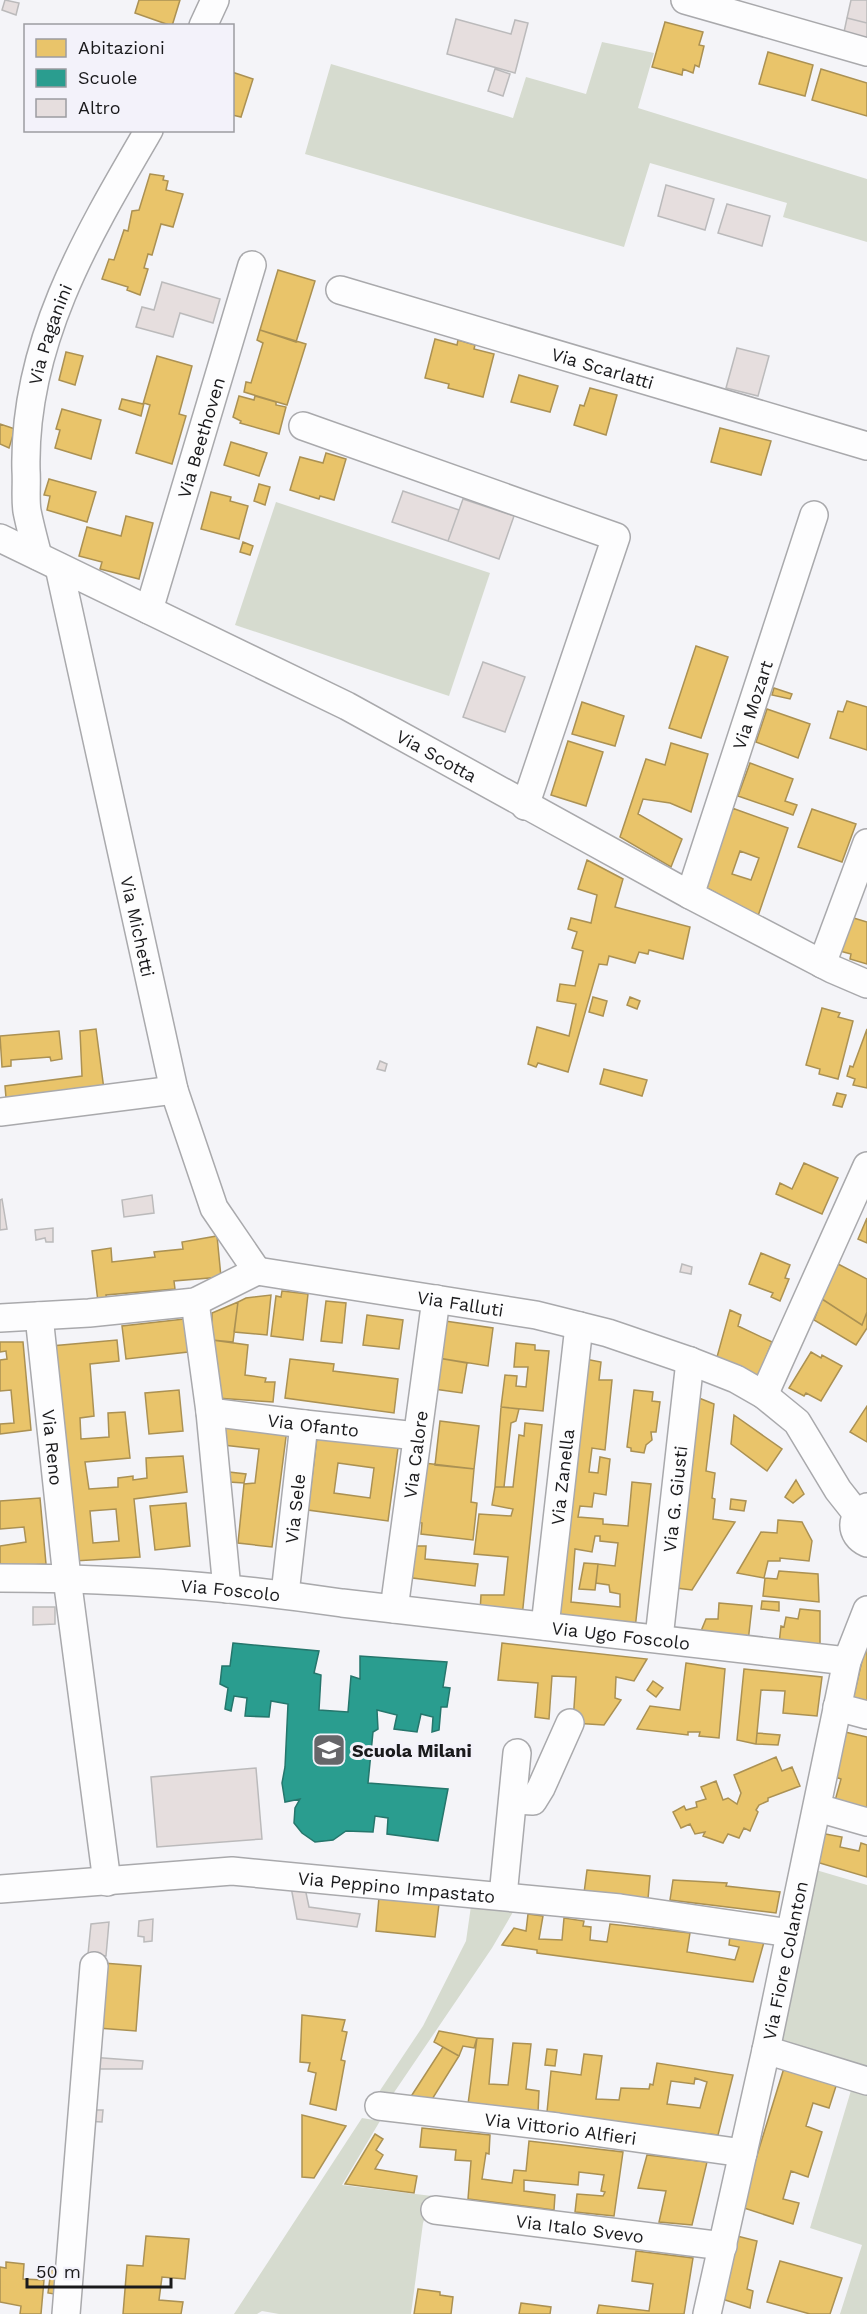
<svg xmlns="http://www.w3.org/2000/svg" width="867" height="2314" font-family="'Work Sans',sans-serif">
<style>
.green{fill:#d6dbcf}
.homes{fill:#e9c46a;stroke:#ab9153;stroke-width:1.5;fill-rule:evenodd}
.schools{fill:#2a9d8f;stroke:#25766c;stroke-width:1.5}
.building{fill:#e6dede;stroke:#bbbabb;stroke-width:1.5}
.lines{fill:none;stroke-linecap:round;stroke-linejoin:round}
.minor-casing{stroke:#a9a9ac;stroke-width:30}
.minor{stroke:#fdfdfe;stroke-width:27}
.labels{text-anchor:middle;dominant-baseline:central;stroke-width:6;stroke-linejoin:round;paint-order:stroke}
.street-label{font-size:18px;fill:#1a1a1c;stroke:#f3f2fa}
.poi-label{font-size:18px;font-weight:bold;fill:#1a1a1c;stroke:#f3f2fa;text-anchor:start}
</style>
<rect width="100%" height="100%" fill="#f4f4f8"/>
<path class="green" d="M 602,42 L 654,53 L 638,108 L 867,179 L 867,242 L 783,217 L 787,203 L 650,163 L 624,247 L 305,154 L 331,64 L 513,118 L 526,77 L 586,94 Z
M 276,502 L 490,573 L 449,696 L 235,625 Z
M 816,1870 L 867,1885 L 867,2314 L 840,2314 L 862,2245 L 810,2228 L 852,2087 L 854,2063 L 782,2040 Z
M 471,1906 L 513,1912 L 492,1948 L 393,2094 L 379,2092 L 423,2026 L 466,1941 Z
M 362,2118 L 380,2121 L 342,2185 L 432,2196 L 423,2223 L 411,2314 L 279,2314 L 262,2311 L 257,2314 L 234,2314 Z"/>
<path class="homes" d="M 139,0 L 180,0 L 172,26 L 135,13 Z
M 665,22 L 703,32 L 699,45 L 704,46 L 699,67 L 695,65 L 693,73 L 683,69 L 682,75 L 652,67 Z
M 768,52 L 813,65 L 805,96 L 759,84 Z
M 821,69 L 867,83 L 867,116 L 812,100 Z
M 232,72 L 253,79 L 241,117 L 232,115 Z
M 150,174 L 164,176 L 163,180 L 168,181 L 166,190 L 183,194 L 173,227 L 161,224 L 152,255 L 148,254 L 144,268 L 148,269 L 140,295 L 127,290 L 128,287 L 102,279 L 109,259 L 114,260 L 124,230 L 128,231 L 132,211 L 139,210 Z
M 278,270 L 315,281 L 296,342 L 260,330 Z
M 260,330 L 306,344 L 287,405 L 244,392 L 246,382 L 251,383 L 263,343 L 257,340 Z
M 435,339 L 457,345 L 458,340 L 475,345 L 474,349 L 494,354 L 483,397 L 448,388 L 449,384 L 425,378 Z
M 66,352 L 83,356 L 75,385 L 59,380 Z
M 157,356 L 192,366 L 179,414 L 186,416 L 172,464 L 136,453 L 150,405 L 144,403 L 141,416 L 119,409 L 122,399 L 143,404 Z
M 519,375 L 558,386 L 550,412 L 511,402 Z
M 590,388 L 617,395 L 606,435 L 574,425 L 580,405 L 584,406 Z
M 239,396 L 254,400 L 255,396 L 276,402 L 276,405 L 286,407 L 279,434 L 240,423 L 241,421 L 233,417 Z
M 62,409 L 101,420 L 91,459 L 55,448 L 60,430 L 56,429 Z
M 0,424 L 15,429 L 9,448 L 0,444 Z
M 720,428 L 771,441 L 761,475 L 711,462 Z
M 231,442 L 267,453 L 259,476 L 224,465 Z
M 326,453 L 346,459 L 334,500 L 320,496 L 319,499 L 290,490 L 300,457 L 323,463 Z
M 49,479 L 96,492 L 87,522 L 47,510 L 50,496 L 44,495 Z
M 259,484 L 270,487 L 265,505 L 254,501 Z
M 211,492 L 231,497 L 230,501 L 248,506 L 239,539 L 201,529 Z
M 126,516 L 153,523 L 139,579 L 100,569 L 102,562 L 79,556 L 87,527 L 121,536 Z
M 243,542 L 253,546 L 250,555 L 240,552 Z
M 696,646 L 728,657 L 701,738 L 669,728 Z
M 774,688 L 792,694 L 790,699 L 772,695 Z
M 847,701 L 867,707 L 867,750 L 830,738 L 838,711 L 843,712 Z
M 582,702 L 624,716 L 615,746 L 572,734 Z
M 767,709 L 810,724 L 798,758 L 756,742 Z
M 568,741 L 603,752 L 586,806 L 551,795 Z
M 671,743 L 708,754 L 691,812 L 670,803 L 643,799 L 638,814 L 682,839 L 671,867 L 620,837 L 646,759 L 665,765 Z
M 750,763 L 793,779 L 785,801 L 797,805 L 793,815 L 738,796 Z
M 732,808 L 788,828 L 758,916 L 707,888 ZM 740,851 L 759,858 L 751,880 L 732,874 Z
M 812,809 L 856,824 L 842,862 L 798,847 Z
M 587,860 L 623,879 L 615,907 L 690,927 L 683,959 L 649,950 L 648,954 L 639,952 L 635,963 L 609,956 L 607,965 L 599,964 L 568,1072 L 538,1063 L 536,1067 L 528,1064 L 537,1027 L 569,1036 L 576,1004 L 557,1001 L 560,984 L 575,986 L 583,951 L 572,948 L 577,932 L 568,929 L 571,918 L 591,923 L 597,895 L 578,889 Z
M 847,916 L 867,922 L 867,964 L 850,959 L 851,954 L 836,950 Z
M 593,997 L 607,1001 L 603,1016 L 589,1012 Z
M 630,997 L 640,1001 L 637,1009 L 627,1005 Z
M 822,1008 L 840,1013 L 838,1017 L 853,1021 L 838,1079 L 819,1074 L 820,1069 L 806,1065 Z
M 96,1029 L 105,1097 L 7,1110 L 5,1086 L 82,1076 L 80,1031 Z
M 867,1029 L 867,1088 L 853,1085 L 855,1079 L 847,1076 L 850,1066 L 853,1067 Z
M 59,1031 L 62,1059 L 51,1061 L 50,1057 L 11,1060 L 11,1066 L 2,1067 L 0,1036 Z
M 604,1069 L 647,1080 L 642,1096 L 600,1084 Z
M 837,1093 L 846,1095 L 842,1107 L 833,1105 Z
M 804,1163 L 838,1178 L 822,1214 L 776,1194 L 780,1183 L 792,1189 Z
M 867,1218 L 867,1243 L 858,1239 Z
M 217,1236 L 221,1277 L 174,1281 L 175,1289 L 106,1295 L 107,1301 L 98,1302 L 92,1251 L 111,1248 L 112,1262 L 155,1257 L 154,1252 L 183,1249 L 182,1242 Z
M 761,1253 L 790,1265 L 785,1278 L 789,1279 L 780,1301 L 771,1297 L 773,1293 L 749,1284 Z
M 838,1264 L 867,1279 L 867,1312 L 862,1325 L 822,1299 Z
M 282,1291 L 308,1294 L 303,1340 L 271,1336 L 276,1296 L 281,1297 Z
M 271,1295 L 267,1335 L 234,1332 L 238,1302 L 246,1298 Z
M 822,1299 L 862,1325 L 867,1312 L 867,1328 L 856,1345 L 814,1320 Z
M 326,1301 L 346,1303 L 342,1343 L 321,1341 Z
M 238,1302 L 233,1342 L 212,1340 L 212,1313 Z
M 730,1310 L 741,1315 L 738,1326 L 772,1342 L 758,1377 L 717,1357 Z
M 367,1315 L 403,1320 L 399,1349 L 363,1345 Z
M 184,1319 L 188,1352 L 126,1359 L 122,1326 Z
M 438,1320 L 493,1328 L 488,1366 L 432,1357 Z
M 117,1340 L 119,1361 L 90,1364 L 94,1416 L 80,1418 L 81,1439 L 109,1437 L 108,1413 L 125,1412 L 130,1458 L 85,1462 L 89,1489 L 118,1487 L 118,1478 L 133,1476 L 133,1480 L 147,1478 L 146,1458 L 183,1456 L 187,1492 L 134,1499 L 140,1557 L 74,1561 L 51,1346 ZM 116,1509 L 119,1541 L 93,1543 L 90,1511 Z
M 212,1340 L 248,1345 L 245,1375 L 266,1378 L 265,1382 L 275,1382 L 273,1402 L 216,1398 Z
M 0,1342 L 23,1342 L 31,1430 L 0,1434 L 0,1424 L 14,1423 L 11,1390 L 0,1391 L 0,1360 L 7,1359 L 6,1351 L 0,1352 Z
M 516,1343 L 535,1345 L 535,1350 L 549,1351 L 543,1411 L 501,1407 L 505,1375 L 517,1376 L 516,1386 L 526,1387 L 528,1367 L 514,1367 Z
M 811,1352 L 821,1358 L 822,1355 L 842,1366 L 821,1401 L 806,1393 L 804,1396 L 789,1388 Z
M 432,1357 L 467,1363 L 462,1393 L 427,1388 Z
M 580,1358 L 601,1362 L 599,1380 L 612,1380 L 605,1450 L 592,1448 L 589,1472 L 598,1473 L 600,1457 L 610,1459 L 606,1495 L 594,1493 L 592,1507 L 580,1506 L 578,1517 L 603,1519 L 603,1524 L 628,1526 L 632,1482 L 651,1484 L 635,1629 L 549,1620 ZM 595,1536 L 600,1536 L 600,1541 L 618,1543 L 615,1566 L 598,1564 L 596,1583 L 609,1585 L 610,1592 L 620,1594 L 620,1607 L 571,1602 L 575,1549 L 592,1552 Z
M 290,1359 L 334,1364 L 333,1371 L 398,1379 L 394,1413 L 285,1398 Z
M 179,1390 L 183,1431 L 149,1434 L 145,1393 Z
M 634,1390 L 653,1392 L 652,1401 L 660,1402 L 656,1432 L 651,1432 L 652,1440 L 646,1445 L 644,1453 L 631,1451 L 631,1448 L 627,1447 Z
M 689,1394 L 714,1404 L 706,1471 L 715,1473 L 712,1498 L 715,1499 L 713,1519 L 735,1522 L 692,1590 L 668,1587 Z
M 867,1406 L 867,1442 L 850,1432 Z
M 501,1407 L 519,1409 L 516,1421 L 511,1423 L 504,1487 L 495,1487 Z
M 734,1415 L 782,1449 L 767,1471 L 731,1444 Z
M 440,1421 L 479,1426 L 474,1469 L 435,1465 Z
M 219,1422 L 287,1429 L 272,1547 L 238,1543 L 244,1484 L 255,1483 L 259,1449 L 223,1445 Z
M 525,1423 L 542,1425 L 522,1617 L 480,1612 L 481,1595 L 504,1595 L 508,1557 L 474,1554 L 479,1514 L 511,1516 L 513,1509 L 492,1505 L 495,1487 L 513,1487 L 519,1435 L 524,1436 Z
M 317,1437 L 398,1448 L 388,1521 L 308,1510 ZM 338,1463 L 374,1468 L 370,1498 L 334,1493 Z
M 424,1463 L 474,1469 L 471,1502 L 477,1503 L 473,1540 L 421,1534 L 422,1523 L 417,1522 Z
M 229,1472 L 246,1474 L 244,1483 L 229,1482 Z
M 796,1480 L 804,1494 L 793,1503 L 785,1497 Z
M 40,1498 L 46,1564 L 0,1567 L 0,1546 L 26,1542 L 24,1527 L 0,1529 L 0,1501 Z
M 731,1499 L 746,1501 L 744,1511 L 730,1509 Z
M 186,1503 L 190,1546 L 155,1550 L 150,1506 Z
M 778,1520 L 802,1522 L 812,1541 L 809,1561 L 780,1558 L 780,1561 L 768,1561 L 764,1578 L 737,1573 L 761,1532 L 777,1533 Z
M 408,1546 L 426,1546 L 425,1559 L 478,1564 L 475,1586 L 405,1577 Z
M 584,1563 L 598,1564 L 595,1590 L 579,1589 Z
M 779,1571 L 818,1574 L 819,1602 L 763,1596 L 765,1578 L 777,1579 Z
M 762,1601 L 779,1602 L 779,1611 L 761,1609 Z
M 719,1603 L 752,1606 L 748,1642 L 699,1636 L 706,1619 L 718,1619 Z
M 800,1609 L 820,1611 L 820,1648 L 779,1644 L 781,1626 L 784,1627 L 786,1617 L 798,1619 Z
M 502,1643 L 647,1659 L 634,1681 L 616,1677 L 615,1698 L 621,1700 L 604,1725 L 573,1723 L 576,1677 L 552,1676 L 549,1719 L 535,1717 L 538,1683 L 498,1680 Z
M 866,1644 L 867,1644 L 867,1707 L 852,1703 Z
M 686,1663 L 725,1669 L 719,1738 L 699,1736 L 700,1732 L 688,1732 L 688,1735 L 637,1729 L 650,1706 L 680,1710 Z
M 744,1669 L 822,1677 L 817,1716 L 783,1713 L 785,1691 L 761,1690 L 756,1744 L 737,1740 Z
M 653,1681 L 663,1688 L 656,1697 L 647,1690 Z
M 845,1732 L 867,1737 L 867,1818 L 833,1808 L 841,1779 L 835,1777 Z
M 757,1733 L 780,1735 L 778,1745 L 756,1744 Z
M 776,1757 L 782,1771 L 792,1767 L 800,1786 L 768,1798 L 768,1801 L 759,1805 L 756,1810 L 758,1812 L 750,1831 L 744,1828 L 739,1838 L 728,1834 L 723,1843 L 703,1836 L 705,1832 L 695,1834 L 690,1824 L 681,1828 L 673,1812 L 684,1806 L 686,1810 L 697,1807 L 696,1802 L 706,1799 L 701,1787 L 716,1781 L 723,1800 L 728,1798 L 737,1804 L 741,1793 L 734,1775 Z
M 820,1833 L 842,1837 L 840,1847 L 859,1851 L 861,1843 L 867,1845 L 867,1877 L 813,1861 Z
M 587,1870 L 650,1876 L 648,1899 L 584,1893 Z
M 673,1880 L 727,1883 L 726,1886 L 780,1892 L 776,1913 L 670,1900 Z
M 379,1897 L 439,1904 L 435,1937 L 376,1931 Z
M 528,1914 L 543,1916 L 539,1939 L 562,1940 L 564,1918 L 584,1921 L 583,1926 L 591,1927 L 590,1940 L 607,1942 L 610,1924 L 690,1933 L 687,1952 L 735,1960 L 739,1947 L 729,1945 L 730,1936 L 764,1942 L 753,1982 L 537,1953 L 537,1950 L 502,1945 L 514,1928 L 526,1931 Z
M 103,1963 L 141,1966 L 136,2031 L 98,2028 Z
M 302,2015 L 345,2020 L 342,2031 L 347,2032 L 341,2060 L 345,2061 L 336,2110 L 310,2104 L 316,2073 L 308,2071 L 310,2063 L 300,2062 Z
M 439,2031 L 477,2038 L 474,2048 L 463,2046 L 459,2056 L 434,2042 Z
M 477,2038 L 493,2039 L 489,2084 L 508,2085 L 513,2043 L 531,2044 L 526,2089 L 539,2091 L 538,2113 L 468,2104 Z
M 443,2047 L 459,2056 L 431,2101 L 410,2098 Z
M 547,2049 L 557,2050 L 555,2066 L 545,2065 Z
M 584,2054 L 602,2056 L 596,2099 L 619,2100 L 621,2088 L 649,2089 L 650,2084 L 653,2085 L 657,2063 L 733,2075 L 718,2135 L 558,2117 L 559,2113 L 547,2112 L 551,2071 L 581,2075 ZM 695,2078 L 707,2082 L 700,2108 L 667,2104 L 671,2081 L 694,2084 Z
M 784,2068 L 837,2083 L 829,2108 L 813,2103 L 806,2126 L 822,2132 L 808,2177 L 791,2171 L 783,2199 L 799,2203 L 793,2224 L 741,2207 Z
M 302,2115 L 346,2126 L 314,2178 L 302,2177 Z
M 422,2128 L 490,2135 L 489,2154 L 486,2153 L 482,2179 L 512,2183 L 514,2170 L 526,2171 L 529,2141 L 623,2152 L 614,2216 L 575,2212 L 577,2194 L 603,2196 L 605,2192 L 601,2191 L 604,2175 L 579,2172 L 578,2185 L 524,2180 L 524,2191 L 555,2195 L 554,2210 L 468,2199 L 471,2161 L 455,2160 L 456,2150 L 420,2147 Z
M 375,2134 L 383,2139 L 376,2150 L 383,2155 L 375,2169 L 417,2176 L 414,2193 L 345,2184 Z
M 647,2155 L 707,2162 L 692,2225 L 659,2222 L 666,2191 L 638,2188 Z
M 146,2236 L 189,2239 L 185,2279 L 162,2277 L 159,2300 L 183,2302 L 181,2314 L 123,2314 L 127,2265 L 143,2266 Z
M 737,2236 L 757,2241 L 747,2289 L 753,2291 L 750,2308 L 722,2299 Z
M 636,2251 L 693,2258 L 684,2314 L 597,2314 L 599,2305 L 649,2311 L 653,2284 L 632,2281 Z
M 780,2261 L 842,2278 L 830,2314 L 810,2314 L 767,2302 Z
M 6,2262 L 24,2264 L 23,2279 L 44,2280 L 41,2314 L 20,2314 L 21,2306 L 0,2302 L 0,2267 L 6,2268 Z
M 51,2270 L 62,2270 L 60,2295 L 48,2293 Z
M 418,2289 L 440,2292 L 440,2295 L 453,2297 L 451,2314 L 414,2314 Z
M 521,2303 L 551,2307 L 550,2314 L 519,2314 Z"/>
<path class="schools" d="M 233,1643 L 319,1651 L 314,1673 L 321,1675 L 319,1710 L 348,1712 L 351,1676 L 360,1679 L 360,1656 L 447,1662 L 443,1687 L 450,1688 L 447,1707 L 441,1707 L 439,1730 L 432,1732 L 433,1717 L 421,1714 L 417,1732 L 394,1729 L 397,1715 L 377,1710 L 378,1729 L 373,1732 L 368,1783 L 448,1789 L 438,1841 L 387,1834 L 388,1818 L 375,1816 L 373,1832 L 346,1831 L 333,1840 L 315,1842 L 302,1833 L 294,1823 L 295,1808 L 300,1799 L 285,1802 L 282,1783 L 285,1767 L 288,1704 L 271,1701 L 269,1717 L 245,1716 L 247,1698 L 234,1696 L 231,1711 L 225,1709 L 228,1688 L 220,1684 L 222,1666 L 230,1666 Z"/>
<path class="building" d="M 5,0 L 19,3 L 16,15 L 2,10 Z
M 851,0 L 867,0 L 867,23 L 847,18 Z
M 847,18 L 867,23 L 867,38 L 844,32 Z
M 456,19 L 511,34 L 515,20 L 528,23 L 515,73 L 447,54 Z
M 495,69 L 510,74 L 503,96 L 488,91 Z
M 666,185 L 714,199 L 705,230 L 658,216 Z
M 727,204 L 770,216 L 762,246 L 718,233 Z
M 162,282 L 220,299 L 213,323 L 180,313 L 173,337 L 136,327 L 142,307 L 154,310 Z
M 737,348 L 769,356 L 758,396 L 726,388 Z
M 403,491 L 459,510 L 448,541 L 392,522 Z
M 463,499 L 514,516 L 499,559 L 448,541 Z
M 483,662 L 525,677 L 505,732 L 463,717 Z
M 380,1061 L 387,1064 L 385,1071 L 377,1069 Z
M 152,1195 L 154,1213 L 124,1217 L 122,1200 Z
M 2,1199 L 7,1229 L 0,1230 L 0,1200 Z
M 53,1228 L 53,1242 L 46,1242 L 45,1238 L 36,1240 L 35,1230 Z
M 682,1264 L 692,1267 L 691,1274 L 680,1272 Z
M 33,1607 L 55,1607 L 55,1624 L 33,1625 Z
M 256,1768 L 262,1839 L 157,1847 L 151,1777 Z
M 291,1887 L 305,1888 L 309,1907 L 360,1914 L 357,1927 L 297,1919 Z
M 153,1919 L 152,1941 L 144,1942 L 144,1937 L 138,1936 L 139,1921 Z
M 109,1922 L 106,1956 L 88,1954 L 91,1924 Z
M 90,2057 L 143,2061 L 142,2069 L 90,2069 Z
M 85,2110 L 103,2110 L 102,2122 L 85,2121 Z"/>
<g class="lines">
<defs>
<g id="minor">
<path d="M 685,0 L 867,52"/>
<path d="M 203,26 L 215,0"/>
<path id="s1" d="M 340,290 L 867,446"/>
<path d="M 303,426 L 616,537 L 525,806"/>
<path id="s2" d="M 0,538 L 347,706 L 690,895 L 832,969 L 867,984"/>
<path id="s3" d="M 38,556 C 34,541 30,526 27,511 C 25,498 27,484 26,470 C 23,343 87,236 149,130"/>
<path id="s4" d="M 59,567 L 174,1090 L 214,1208 L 257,1271"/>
<path id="s5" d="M 149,610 L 252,265"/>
<path id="s6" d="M 690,895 L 814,515"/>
<path d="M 822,964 L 867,843"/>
<path d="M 0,1112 L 174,1090"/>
<path d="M 195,1302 L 210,1412 L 227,1589"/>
<path id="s7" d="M 39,1316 L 67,1578 L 107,1882"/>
<path id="s8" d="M 0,1318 L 89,1313 L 195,1302 L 257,1271 L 536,1315 L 608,1333 L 690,1361 L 736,1379 L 764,1395 L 797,1422 L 838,1490 L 857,1514"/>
<path d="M 764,1395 L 867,1166"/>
<path id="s9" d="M 210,1412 L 304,1424 L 417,1436"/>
<path d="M 867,1507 C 850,1515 849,1535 867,1543"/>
<path id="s10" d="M 0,1578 C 114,1578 229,1586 342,1603 L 847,1661"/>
<path id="s11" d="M 285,1594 L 304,1424"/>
<path id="s12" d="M 394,1609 L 436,1299"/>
<path id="s13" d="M 545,1626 L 579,1326"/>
<path id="s14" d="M 659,1638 L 690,1361"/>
<path d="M 837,1707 L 867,1715"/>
<path d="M 514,1800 L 533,1801 L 541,1788 L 570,1723"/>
<path d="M 818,1808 L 867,1822"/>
<path id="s15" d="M 0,1889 L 232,1871 L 620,1908 L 790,1933"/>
<path d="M 503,1896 L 517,1753"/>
<path d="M 766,2050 L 867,2081"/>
<path id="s16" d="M 379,2106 L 558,2127 L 743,2153"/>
<path id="s17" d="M 435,2210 L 723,2246"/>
<path d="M 66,2314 L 94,1966"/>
<path id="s18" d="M 707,2314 L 766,2050 L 847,1661 L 867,1610"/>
</g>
</defs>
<use href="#minor" class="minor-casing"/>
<use href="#minor" class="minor"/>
</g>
<defs>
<symbol id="school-square" viewBox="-11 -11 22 22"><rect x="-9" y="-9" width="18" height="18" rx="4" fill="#666669" stroke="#f3f2fa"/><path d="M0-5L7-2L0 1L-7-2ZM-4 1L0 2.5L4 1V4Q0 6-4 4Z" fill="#fff"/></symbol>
</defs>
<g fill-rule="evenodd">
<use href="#school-square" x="310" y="1731" width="38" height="38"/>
</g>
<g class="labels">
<g class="street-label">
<text stroke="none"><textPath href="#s3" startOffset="226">Via Paganini</textPath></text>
<text stroke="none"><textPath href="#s1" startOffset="274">Via Scarlatti</textPath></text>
<text stroke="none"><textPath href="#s5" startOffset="180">Via Beethoven</textPath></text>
<text stroke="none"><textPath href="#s6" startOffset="200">Via Mozart</textPath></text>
<text stroke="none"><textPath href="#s2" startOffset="488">Via Scotta</textPath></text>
<text stroke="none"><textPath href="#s4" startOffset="368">Via Michetti</textPath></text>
<text stroke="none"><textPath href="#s8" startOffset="471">Via Falluti</textPath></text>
<text stroke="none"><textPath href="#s9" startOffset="104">Via Ofanto</textPath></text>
<text stroke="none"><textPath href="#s7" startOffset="132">Via Reno</textPath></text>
<text stroke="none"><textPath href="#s12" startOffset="156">Via Calore</textPath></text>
<text stroke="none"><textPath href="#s13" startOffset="150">Via Zanella</textPath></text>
<text stroke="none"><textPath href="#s14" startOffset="140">Via G. Giusti</textPath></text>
<text stroke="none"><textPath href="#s11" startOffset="86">Via Sele</textPath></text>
<text stroke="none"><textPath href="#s10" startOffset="231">Via Foscolo</textPath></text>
<text stroke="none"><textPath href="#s10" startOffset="624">Via Ugo Foscolo</textPath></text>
<text stroke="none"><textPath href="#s15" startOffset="398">Via Peppino Impastato</textPath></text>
<text stroke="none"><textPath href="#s18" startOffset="362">Via Fiore Colanton</textPath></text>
<text stroke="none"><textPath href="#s16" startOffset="183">Via Vittorio Alfieri</textPath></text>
<text stroke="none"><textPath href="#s17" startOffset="146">Via Italo Svevo</textPath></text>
</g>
<g class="poi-label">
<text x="352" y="1750">Scuola Milani</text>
</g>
</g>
<rect x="24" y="24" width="210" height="108" fill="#f3f2fa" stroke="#9c9ca1" stroke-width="1.5"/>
<rect x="36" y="39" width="30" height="18" fill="#e9c46a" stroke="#9c9ca1" stroke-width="1.5"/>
<text x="78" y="54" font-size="18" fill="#1a1a1c">Abitazioni</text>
<rect x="36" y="69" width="30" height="18" fill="#2a9d8f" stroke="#9c9ca1" stroke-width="1.5"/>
<text x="78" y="84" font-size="18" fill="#1a1a1c">Scuole</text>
<rect x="36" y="99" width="30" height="18" fill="#e6dede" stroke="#9c9ca1" stroke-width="1.5"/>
<text x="78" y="114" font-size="18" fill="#1a1a1c">Altro</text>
<path d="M27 2278v9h144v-9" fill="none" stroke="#1a1a1c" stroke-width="3"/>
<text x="36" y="2278" font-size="18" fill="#1a1a1c" stroke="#f3f2fa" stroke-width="4.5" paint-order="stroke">50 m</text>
</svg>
